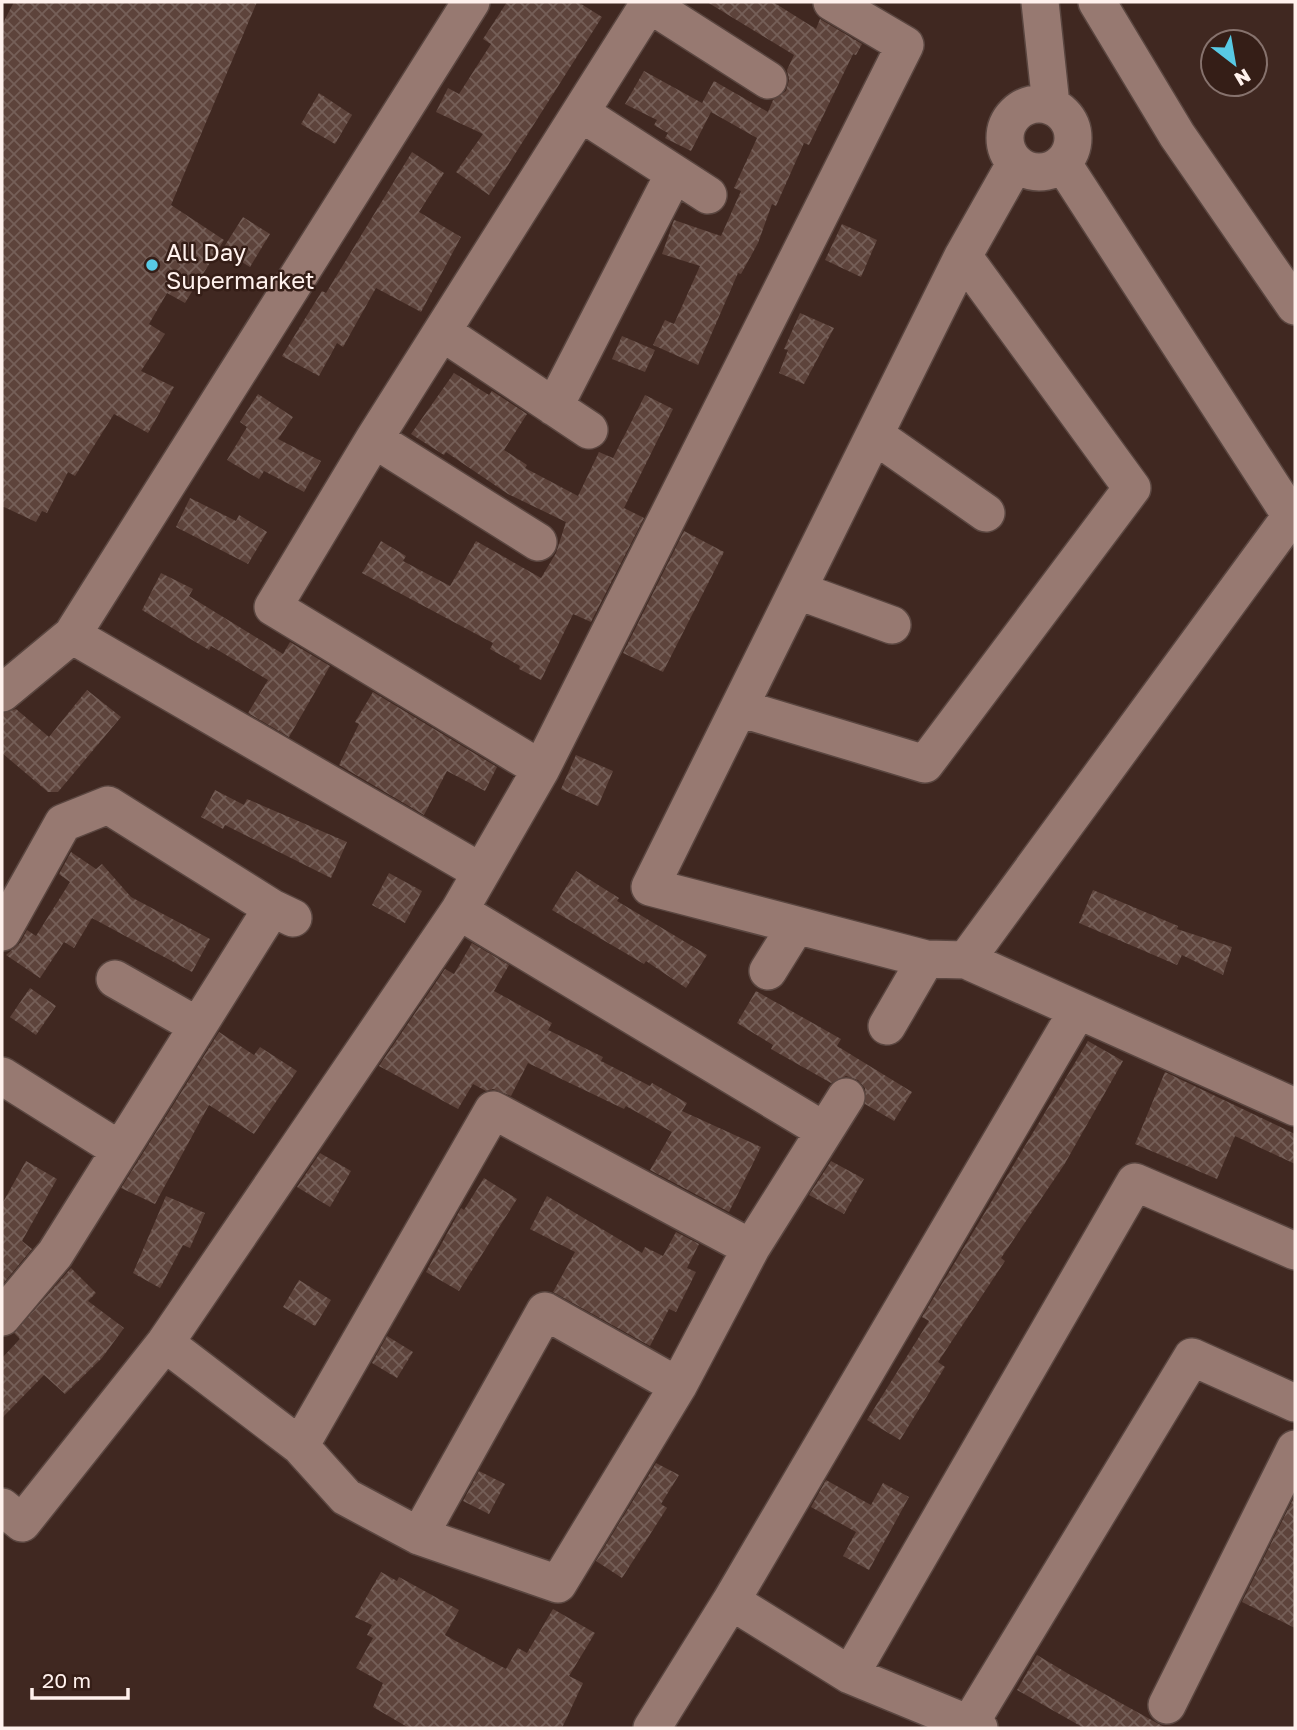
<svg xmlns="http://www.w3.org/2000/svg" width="1297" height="1730" font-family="'Golos Text',sans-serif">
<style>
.building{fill:url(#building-cross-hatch)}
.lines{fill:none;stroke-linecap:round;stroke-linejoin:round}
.street-casing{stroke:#5a4640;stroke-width:40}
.street{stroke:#977971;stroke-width:37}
.poi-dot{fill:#58c9e4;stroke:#351e17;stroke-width:2.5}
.labels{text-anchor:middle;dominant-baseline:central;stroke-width:5;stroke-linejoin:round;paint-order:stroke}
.poi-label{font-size:24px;fill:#fff1ed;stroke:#351e17;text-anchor:start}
</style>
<defs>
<pattern id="building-cross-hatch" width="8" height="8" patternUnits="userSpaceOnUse" patternTransform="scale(1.75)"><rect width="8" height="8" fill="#5d433b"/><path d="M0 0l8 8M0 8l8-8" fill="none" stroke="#755f58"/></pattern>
</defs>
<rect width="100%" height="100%" fill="#402821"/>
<path class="building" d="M 14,2 L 257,2 L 171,205 L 224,240 L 185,303 L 167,293 L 149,324 L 165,334 L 141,371 L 174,387 L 148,433 L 114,414 L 75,476 L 68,472 L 47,513 L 42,511 L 36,522 L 2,506 L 2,25 Z
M 507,2 L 578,2 L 602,17 L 489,195 L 456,172 L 483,134 L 436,112 L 448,88 L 459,94 L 491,44 L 483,39 Z
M 707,2 L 773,2 L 816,29 L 820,19 L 862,44 L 856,55 L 853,54 L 809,145 L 804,143 L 776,206 L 772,204 L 758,243 L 741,274 L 738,273 L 698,365 L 653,345 L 665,320 L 674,324 L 700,266 L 662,254 L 674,220 L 721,236 L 741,191 L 734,188 L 757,138 L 711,112 L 691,151 L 665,138 L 668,133 L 654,125 L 657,120 L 625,104 L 644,71 L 702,103 L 714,81 L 768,112 L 773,100 L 786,91 L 789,80 L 787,70 L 794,55 Z
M 319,93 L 352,115 L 335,144 L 301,124 Z
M 412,152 L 444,173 L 419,212 L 461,237 L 421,312 L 376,288 L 343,347 L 337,343 L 319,376 L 282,356 L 322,291 L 326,293 Z
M 243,217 L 270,234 L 250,267 L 222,250 Z
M 842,224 L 877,240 L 861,277 L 825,260 Z
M 800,313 L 834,328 L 804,384 L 779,373 L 788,350 L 784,349 Z
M 622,336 L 655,350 L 645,372 L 612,359 Z
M 454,373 L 489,395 L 492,391 L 527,414 L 504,450 L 527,465 L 525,468 L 578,496 L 599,452 L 613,458 L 645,395 L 673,409 L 624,508 L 644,518 L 591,622 L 573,614 L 541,680 L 519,669 L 520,666 L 490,649 L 493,643 L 362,573 L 381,541 L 406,556 L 403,561 L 450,586 L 476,541 L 541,578 L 556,553 L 566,522 L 508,494 L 446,452 L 444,455 L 411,434 Z
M 258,394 L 293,417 L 278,439 L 321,461 L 304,492 L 264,471 L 259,479 L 227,460 L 247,427 L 240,422 Z
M 190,498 L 236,521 L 239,515 L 267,532 L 248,564 L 176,527 Z
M 684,531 L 724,552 L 663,672 L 623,653 Z
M 161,573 L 193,589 L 189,596 L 283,654 L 290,642 L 330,666 L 289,737 L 248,713 L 268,680 L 211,646 L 209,650 L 142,610 Z
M 87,690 L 121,717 L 58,792 L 48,792 L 2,753 L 2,713 L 16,709 L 49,737 Z
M 373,692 L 497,767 L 485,791 L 447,771 L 424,815 L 339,765 L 359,724 L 355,722 Z
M 576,755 L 613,771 L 598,806 L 561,789 Z
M 215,790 L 244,805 L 247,799 L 347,842 L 331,878 L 225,825 L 223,829 L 201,817 Z
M 71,852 L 96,869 L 102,864 L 131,897 L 210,939 L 192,972 L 92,918 L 74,948 L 64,942 L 40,978 L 6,955 L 20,943 L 27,930 L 36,936 L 70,882 L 59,874 Z
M 576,871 L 619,898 L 617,901 L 707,955 L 686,988 L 646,961 L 644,964 L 552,910 Z
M 389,873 L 422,891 L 405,923 L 372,905 Z
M 1093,890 L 1178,926 L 1177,929 L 1232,947 L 1223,975 L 1182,955 L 1177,965 L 1079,923 Z
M 472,943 L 509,965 L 494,991 L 552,1023 L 548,1030 L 603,1057 L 601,1061 L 650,1086 L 652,1083 L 687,1103 L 682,1111 L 761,1147 L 729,1212 L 650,1170 L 672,1132 L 626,1106 L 624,1109 L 528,1063 L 511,1096 L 493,1089 L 486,1091 L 473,1084 L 458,1109 L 379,1066 L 445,969 L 454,974 Z
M 30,988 L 56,1006 L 36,1035 L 10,1017 Z
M 756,991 L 841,1039 L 837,1046 L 912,1092 L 894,1121 L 865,1104 L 865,1088 L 858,1080 L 846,1076 L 831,1083 L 771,1049 L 773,1045 L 737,1023 Z
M 219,1032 L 254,1055 L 260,1047 L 297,1071 L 254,1134 L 209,1105 L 155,1204 L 121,1188 Z
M 1088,1041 L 1123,1061 L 1064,1165 L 1001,1258 L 1005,1261 L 938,1362 L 945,1367 L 900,1440 L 867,1420 L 929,1321 L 922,1317 Z
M 1165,1072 L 1295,1134 L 1295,1164 L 1235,1136 L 1217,1179 L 1135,1144 Z
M 320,1153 L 351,1171 L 330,1207 L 297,1187 Z
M 26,1161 L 57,1179 L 22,1241 L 32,1249 L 2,1285 L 2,1204 Z
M 831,1161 L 864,1179 L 844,1214 L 809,1195 Z
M 484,1178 L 517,1199 L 459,1291 L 426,1272 L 461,1208 L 464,1210 Z
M 166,1196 L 205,1213 L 190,1248 L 183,1245 L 160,1288 L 133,1273 Z
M 547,1196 L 642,1253 L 645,1247 L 663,1256 L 676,1232 L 699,1244 L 687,1268 L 696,1272 L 676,1312 L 669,1309 L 650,1346 L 553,1292 L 575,1252 L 530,1229 Z
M 71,1268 L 96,1293 L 88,1301 L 124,1328 L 102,1358 L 65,1394 L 44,1375 L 2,1418 L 2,1358 L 20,1339 L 14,1333 Z
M 299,1280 L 331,1300 L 315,1326 L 283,1307 Z
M 387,1336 L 413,1352 L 397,1378 L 372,1363 Z
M 656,1463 L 679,1475 L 661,1504 L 667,1508 L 622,1578 L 596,1561 Z
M 479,1471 L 505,1484 L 489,1514 L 463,1501 Z
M 826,1480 L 871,1505 L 883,1483 L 909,1497 L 869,1570 L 843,1556 L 856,1532 L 811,1507 Z
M 1295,1495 L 1295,1628 L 1242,1602 Z
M 381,1572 L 397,1581 L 399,1577 L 459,1610 L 445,1635 L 506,1669 L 518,1648 L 527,1653 L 553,1609 L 595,1633 L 569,1676 L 583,1683 L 562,1728 L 409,1728 L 373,1707 L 383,1683 L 356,1668 L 373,1638 L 367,1635 L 372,1625 L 355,1617 Z
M 1037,1655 L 1072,1676 L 1166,1728 L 1084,1728 L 1017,1690 Z"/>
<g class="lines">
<defs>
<path id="street" d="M 1040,2 L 1051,105
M 1097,2 L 1177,135 L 1295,306
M 649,4 L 768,80
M1005 138a34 34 0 1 1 68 0a34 34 0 1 1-68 0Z
M 581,113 L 708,195
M 1015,164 L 963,256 L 650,887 L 926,959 L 966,960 L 1295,1107
M 442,332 L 589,430
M 554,407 L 674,174
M 876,436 L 986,513
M 374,439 L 538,542
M 799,591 L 892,625
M 72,635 L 481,872
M 2,693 L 72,635 L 471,2
M 739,708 L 925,764 L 1132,488 L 963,256
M 541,769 L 273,607 L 374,439 L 650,2
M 459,911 L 823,1130
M 2,932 L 63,823 L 108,805 L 272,908 L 293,918
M 966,960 L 1291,516 L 1063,164
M 768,971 L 796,926
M 115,979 L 196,1025
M 887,1026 L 926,959
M 2,1076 L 120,1150
M 2,1317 L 55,1254 L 272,908
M 165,1343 L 300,1446 L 346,1497 L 419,1536 L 558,1584 L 678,1386 L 751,1248 L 846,1097
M 300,1446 L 493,1110 L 751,1248
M 2,1507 L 22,1523 L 165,1343 L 459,911 L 541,769 L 905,45 L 832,2
M 419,1536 L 545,1311 L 678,1386
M 731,1601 L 850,1675 L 979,1728
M 850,1675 L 1135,1182 L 1295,1251
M 1167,1705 L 1295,1449
M 970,1723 L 1192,1357 L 1295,1403
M 652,1728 L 731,1601 L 1078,1010"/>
</defs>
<use href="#street" class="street-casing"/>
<use href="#street" class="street"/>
</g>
<circle class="poi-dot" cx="152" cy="265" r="7"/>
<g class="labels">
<g class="poi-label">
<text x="166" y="251">All Day<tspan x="166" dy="28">Supermarket</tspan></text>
</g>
</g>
<rect width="1297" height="1730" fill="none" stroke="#fff1ed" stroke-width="7"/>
<g transform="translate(1234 63) rotate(149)"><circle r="33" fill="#351e17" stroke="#86726d" stroke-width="2"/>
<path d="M0-5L12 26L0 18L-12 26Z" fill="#58c9e4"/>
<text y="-10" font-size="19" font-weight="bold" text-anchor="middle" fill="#fff1ed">N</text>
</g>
<path d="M32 1688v10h96v-10" fill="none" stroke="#fff1ed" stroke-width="3.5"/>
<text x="42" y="1688" font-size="21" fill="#fff1ed" stroke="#351e17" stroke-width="5" paint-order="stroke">20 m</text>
</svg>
